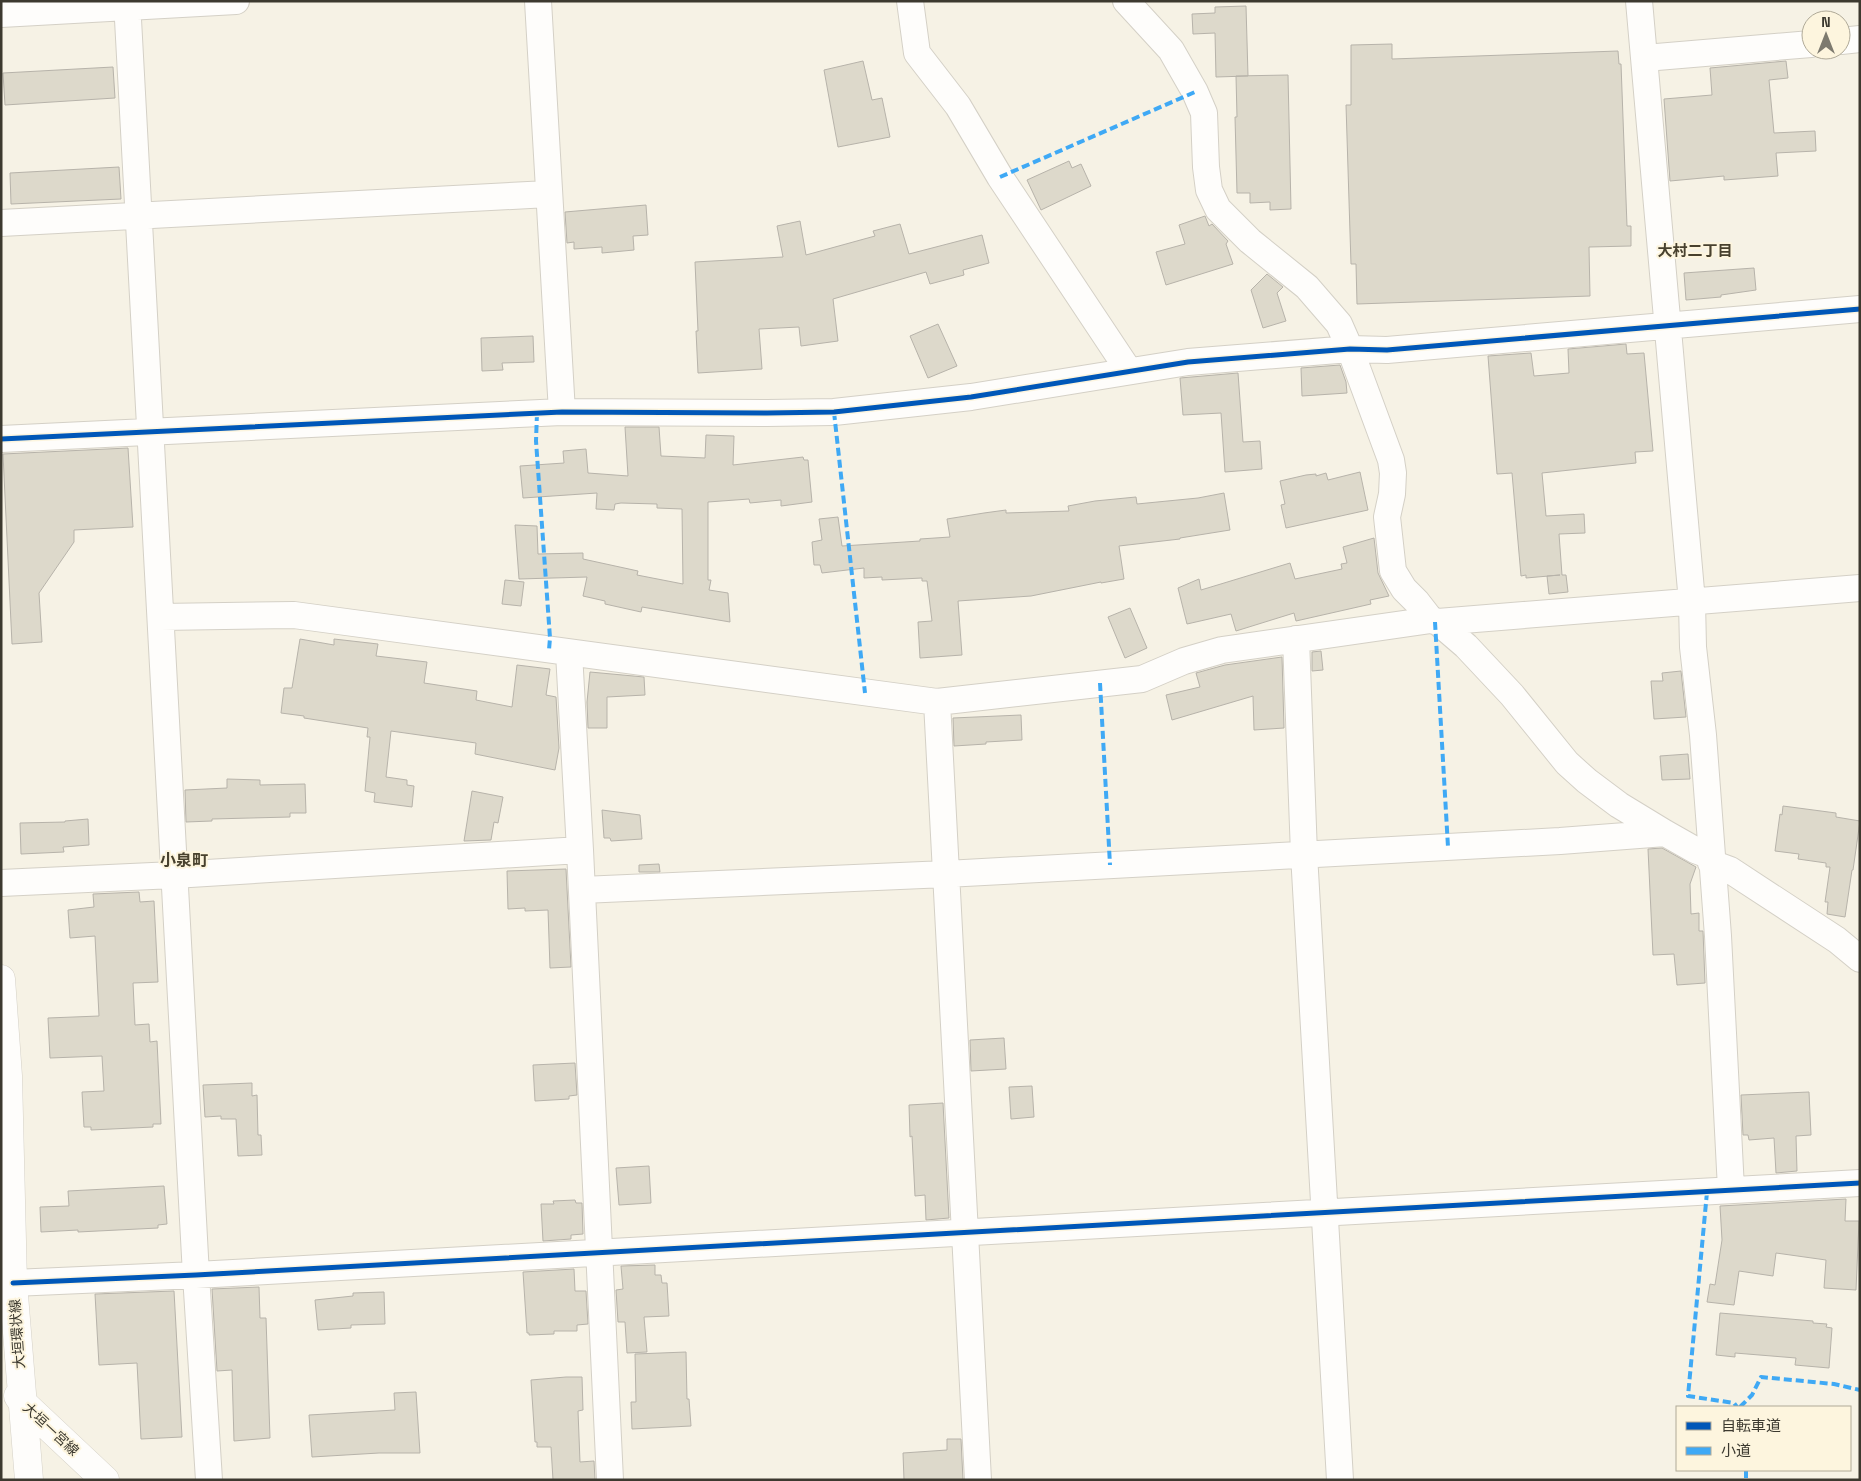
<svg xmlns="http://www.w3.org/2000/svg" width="1861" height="1481" font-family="'Space Grotesk','Noto Sans JP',sans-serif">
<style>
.building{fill:#ddd9cb;stroke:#b7b3aa}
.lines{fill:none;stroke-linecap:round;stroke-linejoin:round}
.minor-casing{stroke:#d4d0c6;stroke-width:28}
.primary-casing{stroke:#d4d0c6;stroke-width:29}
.minor{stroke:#fefdfb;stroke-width:26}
.primary{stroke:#fefdfb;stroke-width:28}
.quiet{stroke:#3fa9f5;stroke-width:4;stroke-dasharray:8 4;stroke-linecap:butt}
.cycleway-casing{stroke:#fdf5de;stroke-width:8}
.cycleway{stroke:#0057b8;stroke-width:5}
.labels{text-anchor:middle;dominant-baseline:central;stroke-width:4;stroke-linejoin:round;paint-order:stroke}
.street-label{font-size:14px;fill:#3c392f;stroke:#fdf5de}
.neighbourhood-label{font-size:15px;font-weight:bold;fill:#48412e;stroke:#fdf5de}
.quarter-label{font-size:16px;font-weight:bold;fill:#48412e;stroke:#fdf5de}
</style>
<rect width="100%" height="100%" fill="#f6f2e5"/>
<path class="building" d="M 1246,6 L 1248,76 L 1216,77 L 1215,33 L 1193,34 L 1192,14 L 1215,13 L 1215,7 Z
M 1392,44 L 1392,59 L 1618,51 L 1619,64 L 1621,64 L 1627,226 L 1631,226 L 1631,246 L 1589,247 L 1590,296 L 1357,304 L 1356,264 L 1351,264 L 1346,105 L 1351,105 L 1351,45 Z
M 863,61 L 872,100 L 882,98 L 890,137 L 838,147 L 824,70 Z
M 1786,61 L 1788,78 L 1769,80 L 1774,133 L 1815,131 L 1816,151 L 1776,153 L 1778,176 L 1724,180 L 1724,176 L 1670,181 L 1664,99 L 1712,95 L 1710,68 Z
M 113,67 L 115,98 L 5,105 L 3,73 Z
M 1288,75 L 1291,209 L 1270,210 L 1270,202 L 1250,203 L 1250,193 L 1237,193 L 1235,117 L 1237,117 L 1236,76 Z
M 1069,161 L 1072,168 L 1081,164 L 1091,186 L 1041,210 L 1027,180 Z
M 119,167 L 121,199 L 11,204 L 10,173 Z
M 646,205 L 648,235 L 633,236 L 634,250 L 602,253 L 602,247 L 574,249 L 574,242 L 567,243 L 565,212 Z
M 1205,216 L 1209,226 L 1212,224 L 1228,241 L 1226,244 L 1233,264 L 1166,285 L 1156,252 L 1185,244 L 1179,225 Z
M 800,221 L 806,255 L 875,236 L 873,231 L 900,224 L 909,254 L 982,235 L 989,263 L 963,270 L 964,275 L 930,284 L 926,272 L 833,299 L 838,341 L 801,346 L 799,327 L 759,329 L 762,369 L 698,373 L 696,331 L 698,331 L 695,262 L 783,257 L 777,226 Z
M 1754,268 L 1756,290 L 1721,295 L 1721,297 L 1686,300 L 1684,273 Z
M 1267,274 L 1283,287 L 1277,293 L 1286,321 L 1263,328 L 1251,290 Z
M 938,324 L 957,366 L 928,378 L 910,336 Z
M 533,336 L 534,362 L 502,363 L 503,370 L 482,371 L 481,338 Z
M 1626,344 L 1627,354 L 1644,353 L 1653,451 L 1635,452 L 1636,463 L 1542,473 L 1546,516 L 1584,514 L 1585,533 L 1559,534 L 1562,575 L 1566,575 L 1568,592 L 1549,594 L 1547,576 L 1560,575 L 1526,578 L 1526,575 L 1521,576 L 1512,473 L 1497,474 L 1488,356 L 1531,353 L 1534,376 L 1569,373 L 1568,349 Z
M 1340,365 L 1346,382 L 1347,393 L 1302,396 L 1301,368 Z
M 1238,373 L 1243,442 L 1260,441 L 1262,469 L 1225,472 L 1221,413 L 1183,415 L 1180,378 Z
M 625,427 L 659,427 L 661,456 L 705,458 L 706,435 L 734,436 L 733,465 L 803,457 L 804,460 L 808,460 L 812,502 L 781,506 L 781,500 L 750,503 L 749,499 L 708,502 L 708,580 L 711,580 L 709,590 L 728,593 L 730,622 L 642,607 L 641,612 L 605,604 L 605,601 L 583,596 L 587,577 L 519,579 L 515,525 L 537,526 L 538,554 L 583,553 L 583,559 L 638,571 L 637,575 L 683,584 L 682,509 L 657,508 L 657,504 L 621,503 L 615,504 L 614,510 L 596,509 L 597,493 L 523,498 L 520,466 L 564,463 L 563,451 L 586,449 L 588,473 L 628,476 Z
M 128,448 L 133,527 L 74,530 L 74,542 L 39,593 L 42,642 L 12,644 L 3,454 Z
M 1360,472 L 1368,510 L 1286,528 L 1281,505 L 1285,504 L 1280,481 L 1306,475 L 1316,474 L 1316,476 L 1326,473 L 1328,480 Z
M 1224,493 L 1230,530 L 1180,538 L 1180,539 L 1119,546 L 1124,579 L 1101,583 L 1101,582 L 1031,596 L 958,601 L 962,655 L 920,658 L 918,622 L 932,621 L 927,581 L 922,581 L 922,578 L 882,580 L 882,577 L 864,578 L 864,568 L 822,573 L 820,565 L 814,565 L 812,542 L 822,540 L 819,519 L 838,517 L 842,546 L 920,541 L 920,539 L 950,537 L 947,519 L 984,513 L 1006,510 L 1006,513 L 1069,511 L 1068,506 L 1095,501 L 1136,497 L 1137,504 L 1198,498 Z
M 1374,538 L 1378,573 L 1389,596 L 1370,600 L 1371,604 L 1296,621 L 1294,613 L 1236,631 L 1231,614 L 1187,624 L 1178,588 L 1199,579 L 1201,590 L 1290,563 L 1295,579 L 1342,569 L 1341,564 L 1347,563 L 1343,547 Z
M 505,580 L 524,582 L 521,606 L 502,604 Z
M 1130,608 L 1147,648 L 1125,658 L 1108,617 Z
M 300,639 L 334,645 L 334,639 L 378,644 L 376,656 L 427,662 L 424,683 L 477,691 L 476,700 L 512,707 L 517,665 L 550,669 L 546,695 L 556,697 L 559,748 L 555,770 L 475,754 L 476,743 L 391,731 L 386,777 L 407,780 L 407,785 L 414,786 L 412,807 L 374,802 L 375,793 L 365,791 L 370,737 L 367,737 L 368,728 L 304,718 L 304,716 L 281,713 L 284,688 L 292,688 Z
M 1321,651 L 1323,670 L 1312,671 L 1312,652 Z
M 1282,657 L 1284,728 L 1254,730 L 1253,696 L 1172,720 L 1166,695 L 1200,687 L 1196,673 L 1225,665 Z
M 1681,671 L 1686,717 L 1654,719 L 1651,681 L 1663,681 L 1662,673 Z
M 590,672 L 644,677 L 645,695 L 607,697 L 607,728 L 588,728 L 587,702 Z
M 1021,715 L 1022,740 L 986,742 L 986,744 L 954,746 L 953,718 Z
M 1688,754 L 1690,779 L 1662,780 L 1660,756 Z
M 227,779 L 260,780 L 260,785 L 305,784 L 306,813 L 290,813 L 290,817 L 212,819 L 212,821 L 186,822 L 185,790 L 227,788 Z
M 472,791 L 503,797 L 498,823 L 494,822 L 491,840 L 464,841 Z
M 1783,806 L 1836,813 L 1836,817 L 1860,821 L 1853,870 L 1852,870 L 1845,917 L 1827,914 L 1828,902 L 1825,902 L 1830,867 L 1826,867 L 1826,863 L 1798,859 L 1799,854 L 1775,851 L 1780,814 L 1782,815 Z
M 602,810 L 640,815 L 642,839 L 611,841 L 610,838 L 604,838 Z
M 88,819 L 89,845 L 63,847 L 64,852 L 21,854 L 20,823 L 65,822 L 65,821 Z
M 1662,848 L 1696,867 L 1690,884 L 1691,914 L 1699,913 L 1699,931 L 1703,931 L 1705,983 L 1677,985 L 1674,954 L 1653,955 L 1648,849 Z
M 659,864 L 660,872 L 639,872 L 639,865 Z
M 566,869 L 571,967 L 550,968 L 548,910 L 525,911 L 525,908 L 508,909 L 507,871 Z
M 139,892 L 140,902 L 154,901 L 158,982 L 133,983 L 135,1025 L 149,1024 L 150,1042 L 157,1041 L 161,1124 L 153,1124 L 153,1127 L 91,1130 L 91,1127 L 84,1127 L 82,1092 L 104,1091 L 102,1056 L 50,1058 L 48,1018 L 99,1016 L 95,936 L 70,938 L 68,910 L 94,907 L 93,894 Z
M 1004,1038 L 1006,1069 L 971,1071 L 970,1040 Z
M 575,1063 L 577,1095 L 569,1096 L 569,1099 L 535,1101 L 533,1065 Z
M 252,1083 L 252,1096 L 257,1095 L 258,1135 L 261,1135 L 262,1155 L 238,1156 L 236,1119 L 221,1119 L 221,1116 L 205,1117 L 203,1085 Z
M 1032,1086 L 1034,1117 L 1011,1119 L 1009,1087 Z
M 1809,1092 L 1811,1135 L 1796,1136 L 1797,1171 L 1776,1173 L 1774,1138 L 1749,1140 L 1748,1135 L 1743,1135 L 1741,1095 Z
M 943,1103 L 949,1218 L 926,1220 L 925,1195 L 915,1196 L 912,1136 L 910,1137 L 909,1105 Z
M 649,1166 L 651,1203 L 619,1205 L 616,1168 Z
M 164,1186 L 167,1224 L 158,1225 L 158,1228 L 78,1232 L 78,1230 L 41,1232 L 40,1207 L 69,1206 L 68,1191 Z
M 1846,1199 L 1845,1221 L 1859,1221 L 1856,1290 L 1824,1288 L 1826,1260 L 1776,1253 L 1773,1276 L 1739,1271 L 1734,1305 L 1707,1302 L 1710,1284 L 1715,1285 L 1722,1240 L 1720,1206 Z
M 575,1200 L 576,1203 L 582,1203 L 583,1234 L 571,1235 L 571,1239 L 543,1241 L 541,1204 L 554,1204 L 553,1201 Z
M 655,1265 L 655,1275 L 661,1275 L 662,1283 L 667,1283 L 669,1316 L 644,1317 L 647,1352 L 627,1353 L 625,1322 L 618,1322 L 616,1290 L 623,1289 L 621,1266 Z
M 574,1269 L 575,1291 L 586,1291 L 588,1324 L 577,1325 L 577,1331 L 554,1331 L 554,1334 L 529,1335 L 529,1333 L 527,1333 L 523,1272 Z
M 259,1287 L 260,1318 L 266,1318 L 270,1438 L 234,1441 L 232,1370 L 217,1371 L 212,1289 Z
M 174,1291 L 182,1437 L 141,1439 L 137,1363 L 99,1365 L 95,1294 Z
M 384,1292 L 385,1324 L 351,1325 L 351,1328 L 318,1330 L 315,1300 L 353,1296 L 353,1293 Z
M 1720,1313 L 1813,1321 L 1813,1323 L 1827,1324 L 1826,1327 L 1832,1328 L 1829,1368 L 1795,1365 L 1796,1358 L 1735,1353 L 1735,1357 L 1716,1355 Z
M 686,1352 L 687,1399 L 689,1399 L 691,1426 L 632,1429 L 631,1402 L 636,1402 L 635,1354 Z
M 566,1377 L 582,1377 L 583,1410 L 578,1411 L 580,1462 L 594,1461 L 595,1480 L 553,1480 L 551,1447 L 537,1447 L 537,1442 L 535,1442 L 531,1380 Z
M 416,1392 L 420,1453 L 379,1453 L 312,1457 L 309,1415 L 395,1410 L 394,1393 Z
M 947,1439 L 961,1439 L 963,1480 L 904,1480 L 903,1453 L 947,1450 Z"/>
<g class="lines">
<defs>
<path id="minor" d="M 127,1 L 196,1275 L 209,1480
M 538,1 L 562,412
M 910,1 L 917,53 L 958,106 L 1000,177 L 1129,371
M 1126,1 L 1171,50 L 1195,92 L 1204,113 L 1206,167 L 1209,190 L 1218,209 L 1250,241 L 1307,287 L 1339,324 L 1350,349 L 1391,460 L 1393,473 L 1392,494 L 1387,517 L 1393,571 L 1404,589 L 1417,602 L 1431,620 L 1438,622 L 1466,646 L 1512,695 L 1567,763 L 1587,781 L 1619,805 L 1665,833 L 1695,850 L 1711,856
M 1639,1 L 1692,602 L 1693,647 L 1703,735 L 1718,936 L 1731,1189
M 1,14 L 236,1
M 1841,41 L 1860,39
M 1645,58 L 1811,44
M 1,223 L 548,194
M 1,439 L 562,412 L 767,413 L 834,412 L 971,397 L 1188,362 L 1350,349 L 1387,350 L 1860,309
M 161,617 L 294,615 L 937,702 L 1142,679 L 1184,661 L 1222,650 L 1431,620
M 1438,622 L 1860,588
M 1296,639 L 1304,854 L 1340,1480
M 569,653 L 580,850 L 610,1480
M 937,702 L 978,1480
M 1711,863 L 1730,870 L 1837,940 L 1860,959
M 1,883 L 174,875 L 580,850
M 582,890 L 946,874 L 1560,841 L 1665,833
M 13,1283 L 196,1275 L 1860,1183"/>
<path id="primary" d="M 1,979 L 8,1076 L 13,1283 L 29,1480
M 18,1396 L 23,1403 L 105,1480"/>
</defs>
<use href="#minor" class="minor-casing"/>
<use href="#primary" class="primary-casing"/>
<use href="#minor" class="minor"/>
<use href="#primary" class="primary"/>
<path class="quiet" d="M 1000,177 L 1195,92
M 834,412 L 865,693
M 537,413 L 536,441 L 550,638 L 549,650
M 1435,622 L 1448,847
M 1100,683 L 1110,865
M 1707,1192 L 1688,1396 L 1734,1403 L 1737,1407
M 1740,1407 L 1752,1395 L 1761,1377 L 1834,1384 L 1860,1390
M 1746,1470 L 1746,1480"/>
<defs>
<path id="cycleway" d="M 1,439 L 562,412 L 767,413 L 834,412 L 971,397 L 1188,362 L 1350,349 L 1387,350 L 1860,309
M 13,1283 L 196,1275 L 1860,1183"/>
</defs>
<use href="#cycleway" class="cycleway-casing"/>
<use href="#cycleway" class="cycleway"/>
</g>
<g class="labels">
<g class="street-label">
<text transform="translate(17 1334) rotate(-94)">大垣環状線</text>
<text transform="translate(51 1429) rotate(43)">大垣一宮線</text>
</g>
<g class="neighbourhood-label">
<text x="1695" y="250">大村二丁目</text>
</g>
<g class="quarter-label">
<text x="184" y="860">小泉町</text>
</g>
</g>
<rect width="1861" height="1481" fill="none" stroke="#3c392f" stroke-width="5"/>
<rect x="1676" y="1406" width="175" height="65" fill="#fdf5de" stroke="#b0aa98"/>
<rect x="1686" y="1422" width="25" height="8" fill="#0057b8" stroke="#b0aa98"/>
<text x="1721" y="1431" font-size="15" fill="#3c392f">自転車道</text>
<rect x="1686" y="1447" width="25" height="8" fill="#3fa9f5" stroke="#b0aa98"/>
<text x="1721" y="1456" font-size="15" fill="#3c392f">小道</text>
<g transform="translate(1826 35)"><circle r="24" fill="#fdf5de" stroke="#b0aa98"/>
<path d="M0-4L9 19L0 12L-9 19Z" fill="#7d7a6f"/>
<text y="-8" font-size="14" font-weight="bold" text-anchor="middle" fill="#3c392f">N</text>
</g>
</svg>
